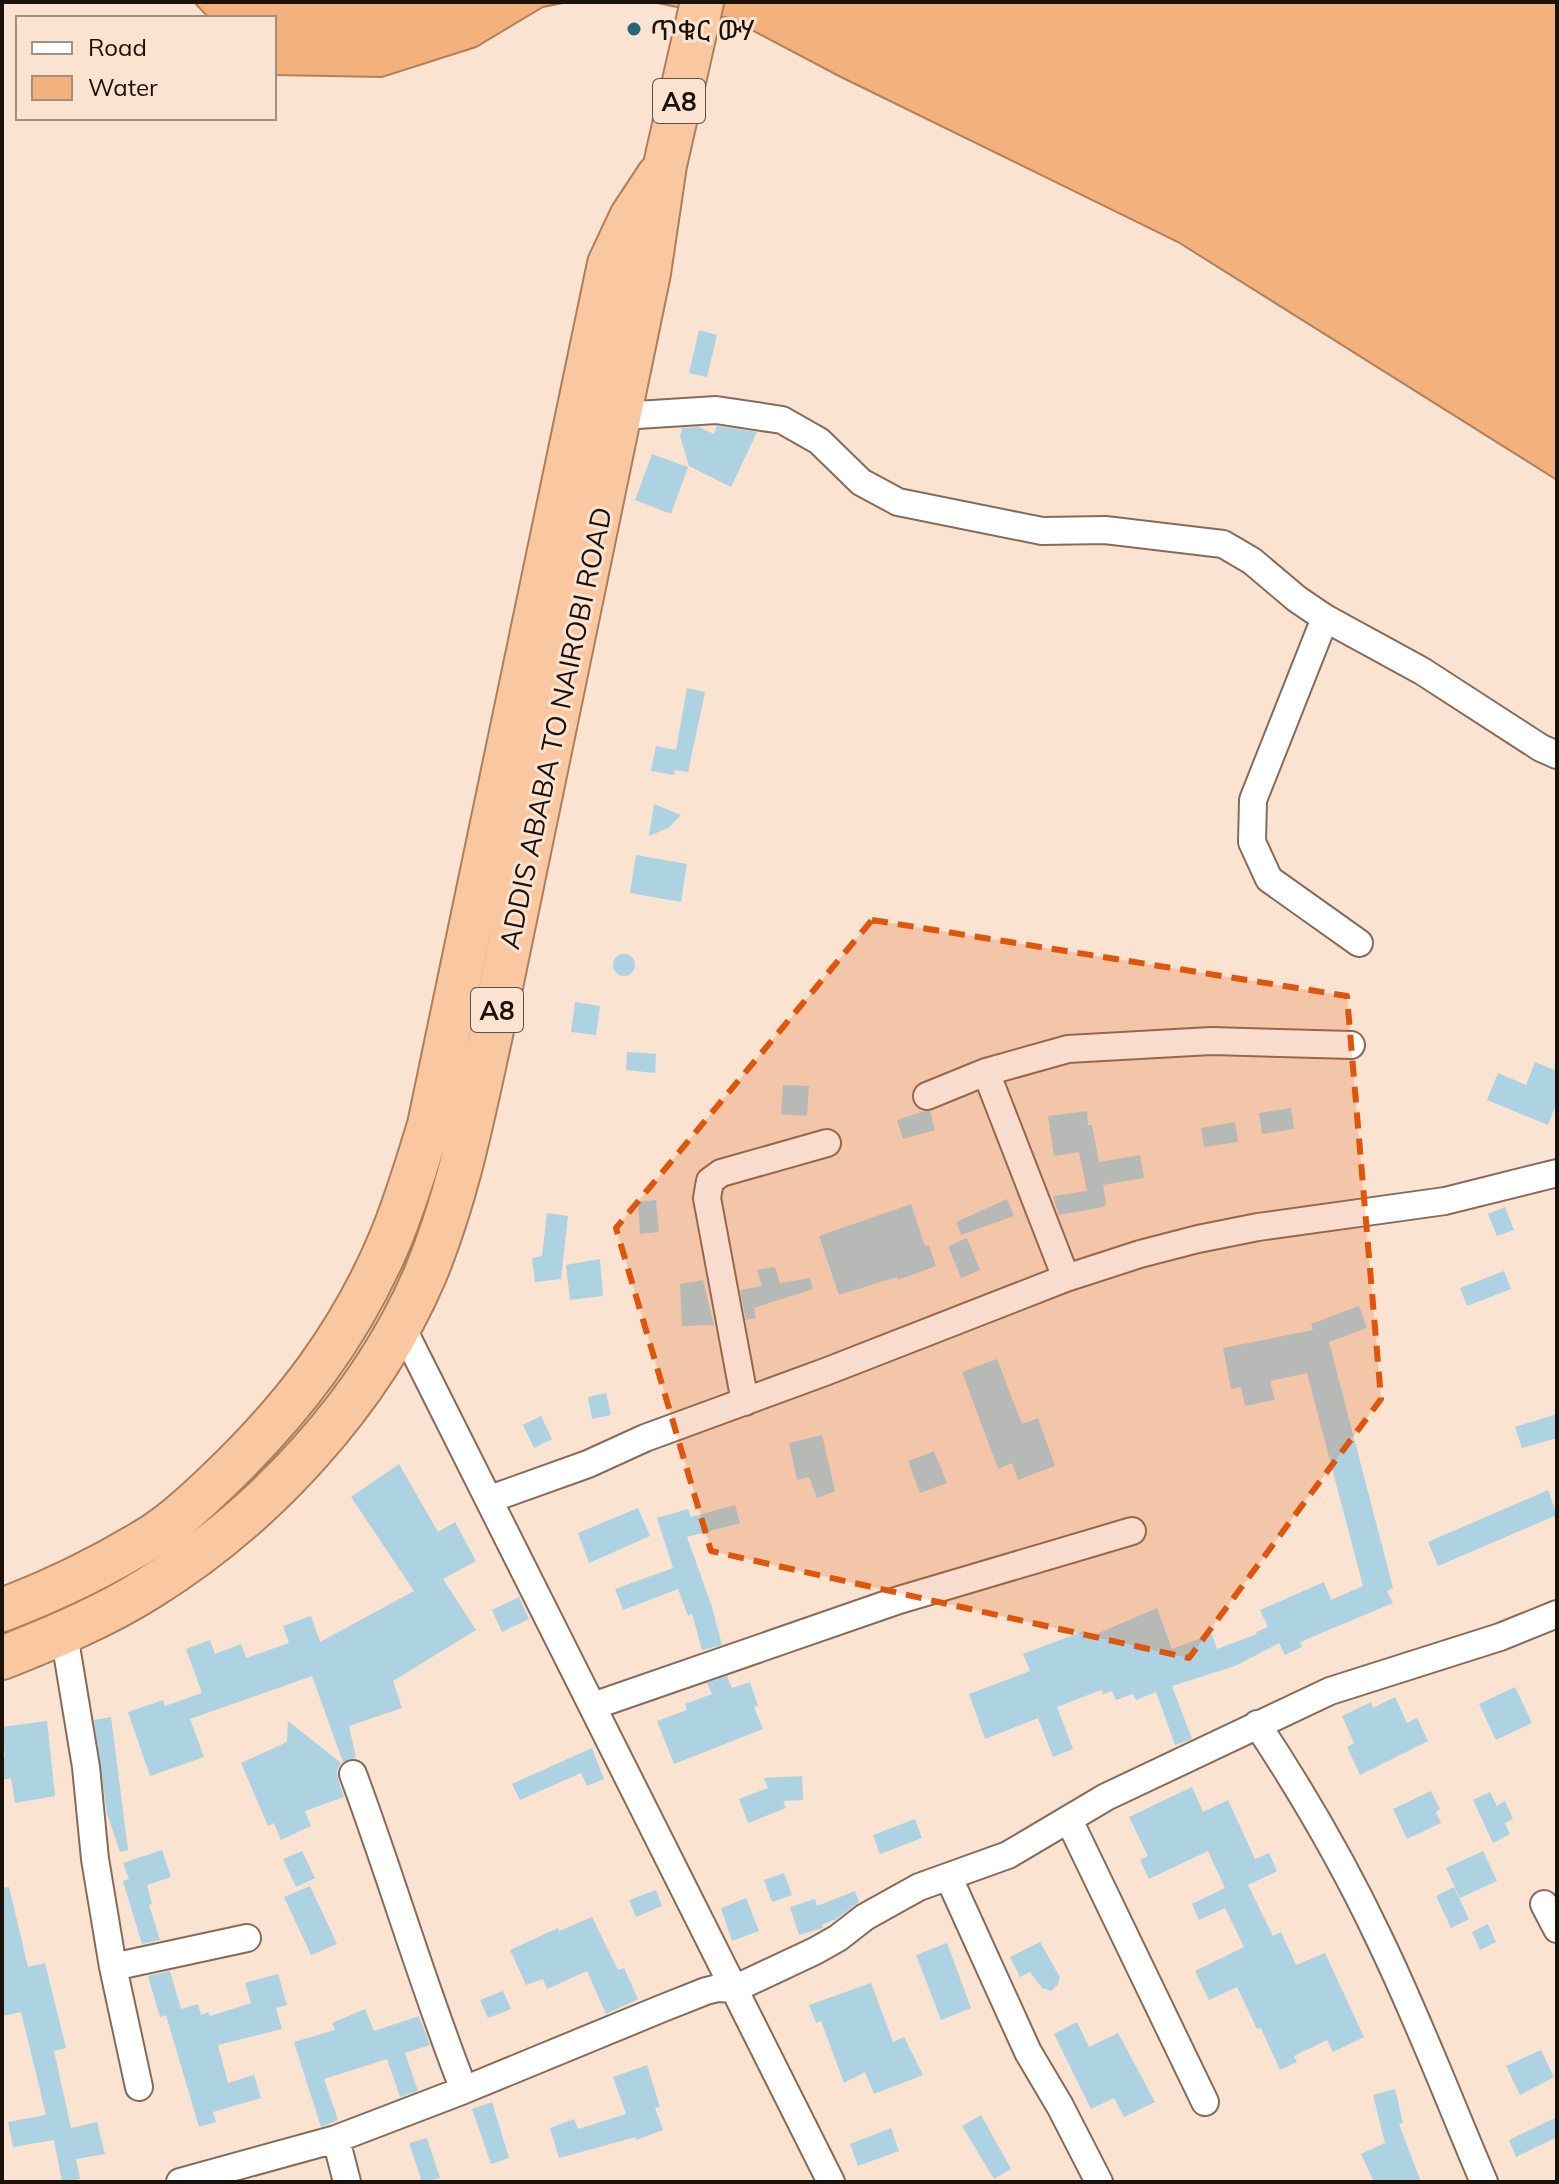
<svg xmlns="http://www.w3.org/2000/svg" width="1559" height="2184" font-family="Mulish,'Noto Sans Ethiopic',sans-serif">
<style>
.water{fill:#f2b17d;stroke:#b2815a;stroke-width:2}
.building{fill:#add2e1}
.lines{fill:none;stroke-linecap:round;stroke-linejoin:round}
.minor-casing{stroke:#866c58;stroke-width:30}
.trunk-casing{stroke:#ab7f5c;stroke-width:46}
.minor{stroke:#fff;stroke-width:26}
.trunk{stroke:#fac8a0;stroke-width:42}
.marked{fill:#de550c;fill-opacity:0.2;stroke:#de550c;stroke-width:6;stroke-dasharray:16 10;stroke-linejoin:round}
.poi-dot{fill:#27657b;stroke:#fbe3d1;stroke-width:3}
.labels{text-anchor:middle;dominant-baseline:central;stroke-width:6;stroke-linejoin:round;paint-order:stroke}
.shield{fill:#fbe3d1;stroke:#5e5045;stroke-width:2}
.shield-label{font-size:26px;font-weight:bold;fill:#1b1109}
.poi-label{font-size:28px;fill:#1b1109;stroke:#fbe3d1;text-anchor:start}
.street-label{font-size:28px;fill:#1b1109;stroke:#fbe3d1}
</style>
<rect width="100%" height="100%" fill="#fbe3d1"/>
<path class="water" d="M 194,2 L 568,2 L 543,7 L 476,47 L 382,77 L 274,75 L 274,18 L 209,18 Z
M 653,2 L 1557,2 L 1557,480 L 1178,242 L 839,76 L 729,18 Z"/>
<path class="building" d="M 699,330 L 717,335 L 707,377 L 689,373 Z
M 717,426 L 757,432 L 731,487 L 689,466 L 680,436 L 682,428 L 699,427 L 714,434 Z
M 652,454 L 688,467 L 671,514 L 635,500 Z
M 687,688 L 705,692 L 688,772 L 675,770 L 674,775 L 651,771 L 656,746 L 676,750 Z
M 654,804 L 681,815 L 668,828 L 649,836 Z
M 636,855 L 687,864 L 681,902 L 630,893 Z
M613 965a11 11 0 1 1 22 0a11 11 0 1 1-22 0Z
M 575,1002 L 600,1006 L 596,1035 L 571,1032 Z
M 627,1052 L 656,1054 L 655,1073 L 626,1070 Z
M 1535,1062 L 1557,1071 L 1557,1102 L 1548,1125 L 1487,1100 L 1498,1073 L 1526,1085 Z
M 783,1085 L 809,1086 L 807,1116 L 781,1114 Z
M 1291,1108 L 1294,1129 L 1262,1134 L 1259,1113 Z
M 924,1111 L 930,1111 L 935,1130 L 903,1139 L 897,1120 Z
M 1087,1111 L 1088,1125 L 1092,1125 L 1099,1162 L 1140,1155 L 1144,1178 L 1103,1185 L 1106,1203 L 1104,1207 L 1059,1215 L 1053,1196 L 1087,1191 L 1079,1152 L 1054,1156 L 1048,1116 Z
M 1235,1122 L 1238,1142 L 1204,1147 L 1201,1128 Z
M 1007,1199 L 1014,1216 L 961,1235 L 956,1222 Z
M 656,1200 L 659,1232 L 640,1234 L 638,1202 Z
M 911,1204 L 925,1246 L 929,1245 L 936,1266 L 898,1280 L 897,1277 L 839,1295 L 819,1236 Z
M 1505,1207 L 1514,1230 L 1497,1236 L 1488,1214 Z
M 547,1213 L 568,1216 L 561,1279 L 535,1282 L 532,1258 L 542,1256 Z
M 967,1238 L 980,1270 L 961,1278 L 948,1246 Z
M 600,1259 L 603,1296 L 570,1300 L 566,1265 Z
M 775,1267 L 780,1283 L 810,1278 L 813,1289 L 754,1308 L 756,1318 L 746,1320 L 740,1290 L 762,1286 L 757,1270 Z
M 1504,1271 L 1511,1289 L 1467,1306 L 1460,1288 Z
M 703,1280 L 714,1325 L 682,1326 L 680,1284 Z
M 1359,1306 L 1367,1328 L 1329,1342 L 1393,1588 L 1387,1591 L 1393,1603 L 1300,1642 L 1302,1647 L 1285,1655 L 1279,1643 L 1235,1666 L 1172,1686 L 1192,1739 L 1175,1745 L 1156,1692 L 1136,1700 L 1133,1694 L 1116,1700 L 1112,1691 L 1103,1694 L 1101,1690 L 1057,1707 L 1073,1749 L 1053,1757 L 1038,1718 L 985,1739 L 969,1694 L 1030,1671 L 1023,1654 L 1084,1631 L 1087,1638 L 1157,1608 L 1172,1649 L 1212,1634 L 1217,1649 L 1257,1634 L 1256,1632 L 1268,1627 L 1260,1610 L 1324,1582 L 1331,1600 L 1363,1586 L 1307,1373 L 1270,1381 L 1275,1400 L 1245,1406 L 1241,1387 L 1231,1389 L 1223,1348 L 1313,1330 L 1311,1324 Z
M 997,1359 L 1022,1424 L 1038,1418 L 1055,1466 L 1018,1480 L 1012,1463 L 998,1469 L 962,1372 Z
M 606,1393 L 611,1415 L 592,1419 L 588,1397 Z
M 1557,1414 L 1557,1438 L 1522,1448 L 1515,1427 Z
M 541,1416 L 552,1439 L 534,1448 L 523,1425 Z
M 822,1435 L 835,1491 L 817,1498 L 809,1477 L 797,1480 L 789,1443 Z
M 934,1451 L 947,1483 L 920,1493 L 908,1461 Z
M 399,1464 L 438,1532 L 455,1522 L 476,1561 L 443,1579 L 476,1630 L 393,1681 L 402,1708 L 349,1726 L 356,1758 L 343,1762 L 312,1676 L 190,1719 L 204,1757 L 150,1776 L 128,1712 L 163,1700 L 165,1706 L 202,1693 L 186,1649 L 210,1640 L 215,1654 L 241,1644 L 246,1658 L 289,1643 L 283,1626 L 311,1616 L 320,1642 L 414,1591 L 351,1497 Z
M 1548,1490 L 1557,1515 L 1438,1566 L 1428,1542 Z
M 735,1505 L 740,1523 L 687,1537 L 712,1607 L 722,1645 L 702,1650 L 692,1614 L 688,1616 L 678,1589 L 623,1610 L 615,1589 L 673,1568 L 657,1518 L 688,1509 L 691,1517 Z
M 638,1508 L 650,1536 L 589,1563 L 578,1533 Z
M 519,1597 L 529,1619 L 502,1632 L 492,1610 Z
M 727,1676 L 732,1688 L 750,1682 L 758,1706 L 754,1707 L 763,1729 L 674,1764 L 657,1721 L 687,1710 L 685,1704 L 712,1694 L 707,1683 Z
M 1515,1687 L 1532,1723 L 1496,1740 L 1479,1704 Z
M 1395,1697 L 1407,1723 L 1417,1718 L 1428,1741 L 1360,1775 L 1347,1747 L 1354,1743 L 1342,1716 L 1371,1702 L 1373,1708 Z
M 111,1717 L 128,1850 L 120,1852 L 107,1814 L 94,1720 Z
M 47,1721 L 55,1796 L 15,1803 L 11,1778 L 2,1780 L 2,1758 L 5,1757 L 2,1727 Z
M 288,1721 L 341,1763 L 337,1770 L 338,1779 L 344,1797 L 305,1811 L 311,1826 L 281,1840 L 274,1823 L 268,1826 L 241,1763 L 287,1742 Z
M 592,1748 L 604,1779 L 587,1786 L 581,1773 L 520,1800 L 512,1784 Z
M 802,1776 L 803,1800 L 783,1801 L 786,1808 L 748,1823 L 739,1799 L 768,1788 L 764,1778 Z
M 1192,1787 L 1203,1812 L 1228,1800 L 1255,1859 L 1269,1853 L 1277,1871 L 1248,1885 L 1273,1936 L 1281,1932 L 1296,1965 L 1325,1953 L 1364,2037 L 1333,2052 L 1327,2040 L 1294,2056 L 1297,2062 L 1280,2070 L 1261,2028 L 1257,2029 L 1237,1987 L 1209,2000 L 1195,1971 L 1244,1947 L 1225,1908 L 1199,1920 L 1192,1904 L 1225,1888 L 1208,1851 L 1149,1879 L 1140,1860 L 1148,1856 L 1129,1817 Z
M 1431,1791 L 1440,1809 L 1436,1812 L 1441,1823 L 1407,1839 L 1393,1809 Z
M 1490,1792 L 1497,1806 L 1505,1801 L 1513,1819 L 1505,1823 L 1510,1834 L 1493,1843 L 1473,1800 Z
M 915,1819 L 922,1838 L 880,1854 L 873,1835 Z
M 162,1850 L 171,1877 L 147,1885 L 152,1904 L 149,1905 L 160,1940 L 142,1944 L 123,1881 L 129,1879 L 123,1863 Z
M 302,1851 L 315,1878 L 296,1887 L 283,1859 Z
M 1483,1851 L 1497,1881 L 1460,1898 L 1446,1868 Z
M 784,1873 L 792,1895 L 772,1902 L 764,1880 Z
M 310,1886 L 337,1944 L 311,1955 L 284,1897 Z
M 9,1887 L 28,1967 L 45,1963 L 66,2048 L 54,2051 L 71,2128 L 97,2122 L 105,2154 L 76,2159 L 80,2179 L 62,2182 L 54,2140 L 13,2147 L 8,2122 L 46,2115 L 21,2012 L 2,2016 L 2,1888 Z
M 1454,1887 L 1469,1919 L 1451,1928 L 1436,1896 Z
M 656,1890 L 662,1906 L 636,1917 L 629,1900 Z
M 855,1891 L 859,1902 L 836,1919 L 822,1925 L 823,1928 L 799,1935 L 790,1907 L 815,1899 L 817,1906 Z
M 746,1898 L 759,1931 L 732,1941 L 721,1908 Z
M 592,1917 L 618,1970 L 624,1968 L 638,1999 L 606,2014 L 587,1971 L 547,1989 L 543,1979 L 526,1985 L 510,1950 L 558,1928 L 559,1931 Z
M 1488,1924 L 1496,1942 L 1480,1950 L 1472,1932 Z
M 1040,1942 L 1060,1977 L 1058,1985 L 1051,1991 L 1042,1988 L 1030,1972 L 1020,1977 L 1010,1957 Z
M 947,1943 L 971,2008 L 941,2020 L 916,1955 Z
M 170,1971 L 181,2009 L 198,2004 L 201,2015 L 208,2012 L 210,2016 L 251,2003 L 245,1983 L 278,1974 L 287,2005 L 276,2008 L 282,2029 L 218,2045 L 228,2083 L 254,2075 L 261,2098 L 213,2112 L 216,2122 L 199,2127 L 166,2015 L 160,2017 L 148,1976 Z
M 871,1983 L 893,2042 L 904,2037 L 923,2075 L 874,2094 L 865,2072 L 844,2083 L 821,2021 L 816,2023 L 809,2005 Z
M 503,1991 L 511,2009 L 488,2018 L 480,2000 Z
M 365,2009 L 374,2031 L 419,2016 L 430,2045 L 405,2053 L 418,2091 L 400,2097 L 387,2059 L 324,2079 L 338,2120 L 321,2127 L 294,2042 L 335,2030 L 332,2023 Z
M 1077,2022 L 1089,2047 L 1118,2033 L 1155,2102 L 1124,2117 L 1114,2098 L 1091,2109 L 1054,2034 Z
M 1541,2050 L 1554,2077 L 1520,2095 L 1506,2066 Z
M 647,2065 L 660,2107 L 655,2108 L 663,2130 L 636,2140 L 636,2137 L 559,2158 L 550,2128 L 574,2119 L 578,2129 L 626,2114 L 613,2077 Z
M 1395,2089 L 1403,2123 L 1399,2124 L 1421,2182 L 1374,2182 L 1361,2154 L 1385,2143 L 1373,2095 Z
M 492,2102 L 509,2158 L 491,2164 L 472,2109 Z
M 981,2115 L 1011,2169 L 994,2179 L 962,2126 Z
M 1557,2117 L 1557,2137 L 1516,2157 L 1509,2140 Z
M 891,2128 L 899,2151 L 858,2166 L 850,2144 Z
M 427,2138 L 440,2178 L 422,2182 L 409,2143 Z"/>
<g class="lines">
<defs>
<path id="minor" d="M 621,416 L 716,410 L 782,420 L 819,441 L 861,482 L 898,502 L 1042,531 L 1105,530 L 1223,544 L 1252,561 L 1297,599 L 1325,618 L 1422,671 L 1541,748 L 1557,755
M 1325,618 L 1253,800 L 1252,842 L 1269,879 L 1359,943
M 986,1072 L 1068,1049 L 1211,1041 L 1351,1045
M 927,1096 L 986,1072 L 1066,1278
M 401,1325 L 831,2182
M 745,1402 L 707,1198 L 710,1181 L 721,1173 L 827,1143
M 490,1499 L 588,1464 L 645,1438 L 825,1372 L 1066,1278 L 1140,1254 L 1198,1239 L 1258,1227 L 1445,1201 L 1557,1173
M 64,1634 L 86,1767 L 95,1859 L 113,1967 L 139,2087
M 593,1706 L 899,1600 L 1132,1531
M 1257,1724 C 1302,1792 1343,1862 1378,1936 C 1417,2016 1449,2100 1484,2182
M 353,1774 C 392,1879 423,1986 464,2090
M 1069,1820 L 1205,2102
M 949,1878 L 1028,2052 L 1060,2106 L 1099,2182
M 1544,1904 L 1557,1929
M 113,1967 L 247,1938
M 336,2139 L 347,2182
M 180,2182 L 336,2139 L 464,2090 L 663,2008 L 706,1991 L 718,1988 L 734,1989 L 815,1951 L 838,1938 L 865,1917 L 919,1887 L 1008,1855 L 1106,1797 L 1330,1691 L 1500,1637 L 1557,1614"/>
<path id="trunk" d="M 2,1610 C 55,1590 106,1565 154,1535 C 177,1520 199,1499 219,1480 C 293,1409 350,1335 390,1240 C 406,1202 417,1164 429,1125 L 609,264 L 631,217 L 658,176
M 2,1658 C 52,1638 103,1617 149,1588 C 265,1516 371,1401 425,1275 C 458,1196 474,1112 492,1030 L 649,273 L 665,165 L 702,2"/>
</defs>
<use href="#minor" class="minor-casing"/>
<use href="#trunk" class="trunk-casing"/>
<use href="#minor" class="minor"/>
<use href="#trunk" class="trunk"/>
</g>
<path class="marked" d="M 872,920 L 1347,996 L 1381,1399 L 1189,1658 L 711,1551 L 616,1228 Z"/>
<circle class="poi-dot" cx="634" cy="29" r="8"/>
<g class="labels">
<g class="shield">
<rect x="653" y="79" width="52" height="44" rx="6"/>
<rect x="471" y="988" width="52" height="44" rx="6"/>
</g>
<g class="shield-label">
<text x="679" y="101">A8</text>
<text x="497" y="1010">A8</text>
</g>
<g class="poi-label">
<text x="650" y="29">ጥቁር ውሃ</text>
</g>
<g class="street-label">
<text transform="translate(555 728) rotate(-78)">ADDIS ABABA TO NAIROBI ROAD</text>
</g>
</g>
<rect width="1559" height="2184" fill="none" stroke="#1b1109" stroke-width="8"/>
<rect x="16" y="16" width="260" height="104" fill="#fbe3d1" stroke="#a18f81" stroke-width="2"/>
<rect x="32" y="42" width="40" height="12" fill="#ffffff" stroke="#a18f81" stroke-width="2"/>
<text x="88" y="56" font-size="24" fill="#1b1109">Road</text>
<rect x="32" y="76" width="40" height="24" fill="#f2b17d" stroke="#a18f81" stroke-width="2"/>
<text x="88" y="96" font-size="24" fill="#1b1109">Water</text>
</svg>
